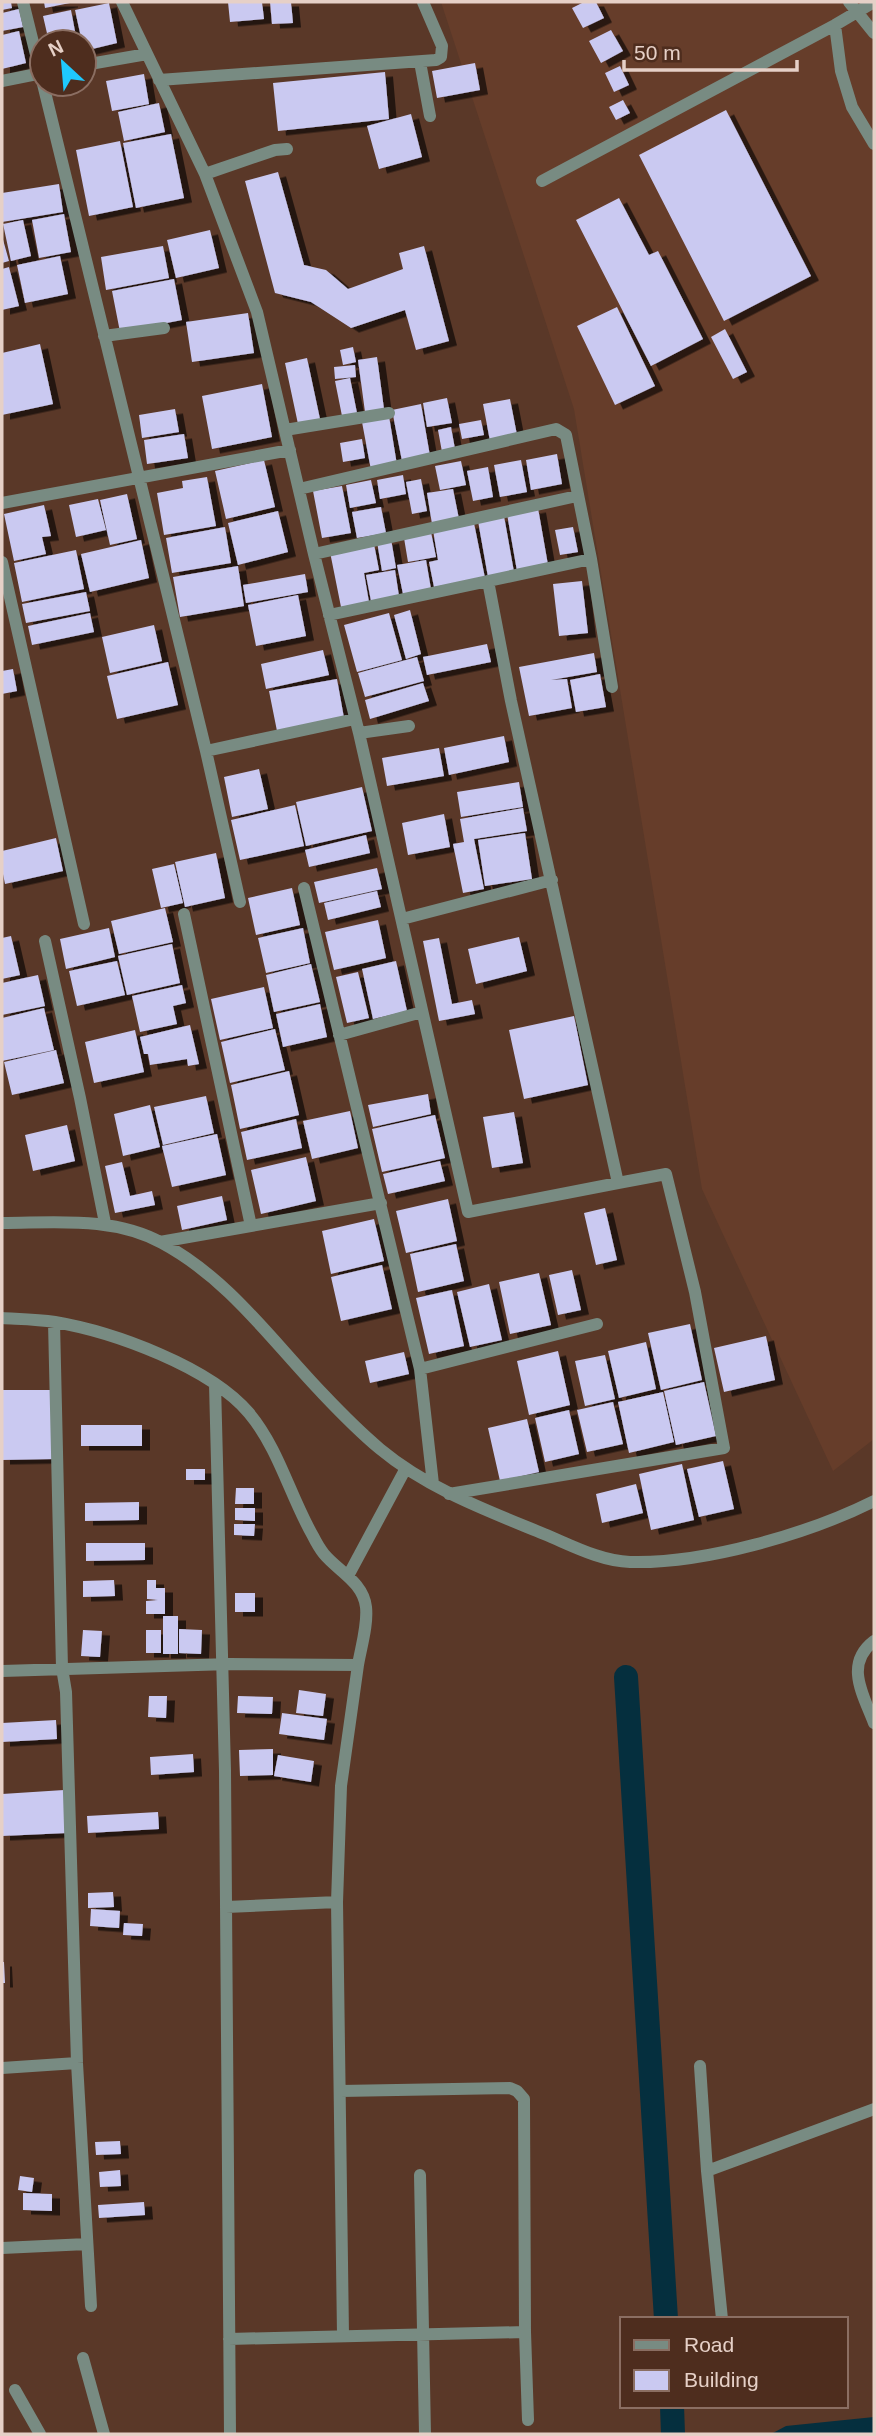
<svg xmlns="http://www.w3.org/2000/svg" width="876" height="2436" font-family="Helvetica,sans-serif">
<style>
.built{fill:#663d2a}
.water{fill:#052f3e}
.lines{fill:none;stroke-linecap:round;stroke-linejoin:round}
.canal{stroke:#052f3e;stroke-width:24}
.building{fill:#cac9f1;filter:url(#shadow)}
.minor{stroke:#788b82;stroke-width:12}
</style>
<defs>
<filter id="shadow"><feDropShadow dx="8" dy="4.5" stdDeviation="0" flood-color="#0009"/></filter>
</defs>
<rect width="100%" height="100%" fill="#5a3828"/>
<path class="built" d="M 441,2 L 874,2 L 874,1439 L 833,1471 L 702,1189 L 574,409 Z"/>
<path class="water" d="M 874,2417 L 874,2434 L 771,2434 L 786,2426 Z"/>
<g class="lines">
<path class="canal" d="M 626,1677 L 666,2319
M 672,2406 L 673,2434"/>
</g>
<path class="building" d="M 2,2 L 11,2 L 12,8 L 2,10 Z
M 44,2 L 70,2 L 70,3 L 45,8 Z
M 228,2 L 262,2 L 264,19 L 230,22 Z
M 270,2 L 291,2 L 293,23 L 272,24 Z
M 584,2 L 596,2 L 604,18 L 583,28 L 572,8 Z
M 109,3 L 117,43 L 84,51 L 84,42 L 82,42 L 75,10 Z
M 19,9 L 23,27 L 2,31 L 2,13 Z
M 71,10 L 77,42 L 49,42 L 43,16 Z
M 611,30 L 623,51 L 601,63 L 589,41 Z
M 19,31 L 26,63 L 2,69 L 2,35 Z
M 475,63 L 480,90 L 437,98 L 432,71 Z
M 620,66 L 629,85 L 614,92 L 605,73 Z
M 385,72 L 389,119 L 278,131 L 273,83 Z
M 144,74 L 149,104 L 112,111 L 106,81 Z
M 623,100 L 630,113 L 616,120 L 609,107 Z
M 159,103 L 165,132 L 124,141 L 118,112 Z
M 726,110 L 811,276 L 724,321 L 639,155 Z
M 411,114 L 422,157 L 379,169 L 367,126 Z
M 171,134 L 184,198 L 136,208 L 123,143 Z
M 120,141 L 133,207 L 89,216 L 76,150 Z
M 278,172 L 304,265 L 326,270 L 348,289 L 403,269 L 399,253 L 424,246 L 449,341 L 416,350 L 405,310 L 351,328 L 311,302 L 275,293 L 245,181 Z
M 59,184 L 63,212 L 2,222 L 2,193 Z
M 619,198 L 649,255 L 658,251 L 703,339 L 651,366 L 576,220 Z
M 64,214 L 71,252 L 39,258 L 32,220 Z
M 23,220 L 31,256 L 11,261 L 3,224 Z
M 210,230 L 219,268 L 176,278 L 167,240 Z
M 2,236 L 9,261 L 2,263 Z
M 163,246 L 169,278 L 106,290 L 101,257 Z
M 60,256 L 68,294 L 25,303 L 17,265 Z
M 9,267 L 19,306 L 2,310 L 2,269 Z
M 174,279 L 182,320 L 120,332 L 112,291 Z
M 617,307 L 655,386 L 615,405 L 577,326 Z
M 248,313 L 254,353 L 192,362 L 186,322 Z
M 725,329 L 747,372 L 733,379 L 711,337 Z
M 40,344 L 53,404 L 2,415 L 2,353 Z
M 353,347 L 356,362 L 343,365 L 340,350 Z
M 377,357 L 384,409 L 365,412 L 358,360 Z
M 307,358 L 320,419 L 298,424 L 285,363 Z
M 355,365 L 356,377 L 335,379 L 334,367 Z
M 350,378 L 357,413 L 342,416 L 335,381 Z
M 262,384 L 272,437 L 212,449 L 202,396 Z
M 447,398 L 452,423 L 427,427 L 423,403 Z
M 510,399 L 517,435 L 490,441 L 483,404 Z
M 421,404 L 430,456 L 402,461 L 392,410 Z
M 175,409 L 179,432 L 142,438 L 139,415 Z
M 389,416 L 397,465 L 371,470 L 362,422 Z
M 481,420 L 484,435 L 462,439 L 459,424 Z
M 451,427 L 455,449 L 442,452 L 438,430 Z
M 184,434 L 188,458 L 147,464 L 144,440 Z
M 362,439 L 365,458 L 343,462 L 340,443 Z
M 557,454 L 562,484 L 531,490 L 526,460 Z
M 264,460 L 275,507 L 226,519 L 215,471 Z
M 521,460 L 527,492 L 500,497 L 494,465 Z
M 461,461 L 466,485 L 440,490 L 435,466 Z
M 488,467 L 493,497 L 473,501 L 467,471 Z
M 403,475 L 406,494 L 380,499 L 377,480 Z
M 207,477 L 216,526 L 164,535 L 157,493 L 183,488 L 182,481 Z
M 421,479 L 427,511 L 412,514 L 406,482 Z
M 371,480 L 376,503 L 350,508 L 346,485 Z
M 342,486 L 351,533 L 322,538 L 313,491 Z
M 453,489 L 459,519 L 432,524 L 427,493 Z
M 127,494 L 137,539 L 110,545 L 100,500 Z
M 98,499 L 106,530 L 76,537 L 69,505 Z
M 44,505 L 51,536 L 42,537 L 46,554 L 14,561 L 4,514 Z
M 381,507 L 386,533 L 357,538 L 352,512 Z
M 538,508 L 548,565 L 517,571 L 507,514 Z
M 278,511 L 288,552 L 238,565 L 228,523 Z
M 504,516 L 514,572 L 488,577 L 478,521 Z
M 474,523 L 485,578 L 434,587 L 429,562 L 438,560 L 433,530 Z
M 225,527 L 231,563 L 172,573 L 166,538 Z
M 573,527 L 578,552 L 560,555 L 555,530 Z
M 431,532 L 436,557 L 408,562 L 404,538 Z
M 391,539 L 396,568 L 382,571 L 377,542 Z
M 141,540 L 149,578 L 90,592 L 81,554 Z
M 374,544 L 379,570 L 364,573 L 369,602 L 341,607 L 330,552 Z
M 76,550 L 84,589 L 22,602 L 14,563 Z
M 426,560 L 431,589 L 403,594 L 397,565 Z
M 238,566 L 244,606 L 180,617 L 173,577 Z
M 395,570 L 399,596 L 371,601 L 366,575 Z
M 305,574 L 308,592 L 246,603 L 243,585 Z
M 582,581 L 588,633 L 559,636 L 553,584 Z
M 86,592 L 90,611 L 26,623 L 22,604 Z
M 298,595 L 306,636 L 256,646 L 248,605 Z
M 410,610 L 421,654 L 406,659 L 394,615 Z
M 90,613 L 94,632 L 32,645 L 28,626 Z
M 389,613 L 402,660 L 357,672 L 344,625 Z
M 154,625 L 162,661 L 110,673 L 102,637 Z
M 487,644 L 491,662 L 427,675 L 423,657 Z
M 323,650 L 329,675 L 266,689 L 261,664 Z
M 594,653 L 597,672 L 551,680 L 567,679 L 572,708 L 529,716 L 519,667 Z
M 417,657 L 424,681 L 365,697 L 358,673 Z
M 168,662 L 178,705 L 117,719 L 107,676 Z
M 13,669 L 17,691 L 2,694 L 2,671 Z
M 600,674 L 606,707 L 576,712 L 570,680 Z
M 337,679 L 344,718 L 277,731 L 269,691 Z
M 423,683 L 429,701 L 370,719 L 365,700 Z
M 504,736 L 509,762 L 449,775 L 444,748 Z
M 439,748 L 444,776 L 387,786 L 382,758 Z
M 259,769 L 268,809 L 232,817 L 224,777 Z
M 519,782 L 523,807 L 461,817 L 457,792 Z
M 362,787 L 372,831 L 306,846 L 296,802 Z
M 295,805 L 304,846 L 240,860 L 231,820 Z
M 523,808 L 527,831 L 474,839 L 484,889 L 463,893 L 453,844 L 464,842 L 460,819 Z
M 444,814 L 450,847 L 408,855 L 402,823 Z
M 525,833 L 532,879 L 485,886 L 478,840 Z
M 366,835 L 370,853 L 309,867 L 305,850 Z
M 56,838 L 63,871 L 5,884 L 2,869 L 2,851 Z
M 216,853 L 225,898 L 185,907 L 175,862 Z
M 174,864 L 183,903 L 161,908 L 152,869 Z
M 377,868 L 382,889 L 319,903 L 314,882 Z
M 292,888 L 300,925 L 256,935 L 248,898 Z
M 377,891 L 381,907 L 328,920 L 324,903 Z
M 165,908 L 173,942 L 119,954 L 111,921 Z
M 378,920 L 386,958 L 334,970 L 325,932 Z
M 109,928 L 115,957 L 66,969 L 60,939 Z
M 303,928 L 310,963 L 266,973 L 258,938 Z
M 11,936 L 20,975 L 2,979 L 2,938 Z
M 519,937 L 527,971 L 476,984 L 468,949 Z
M 439,938 L 452,1004 L 472,1000 L 475,1014 L 439,1021 L 423,941 Z
M 172,944 L 180,983 L 127,995 L 118,956 Z
M 117,961 L 125,995 L 77,1006 L 69,971 Z
M 396,961 L 407,1011 L 373,1019 L 362,969 Z
M 311,964 L 320,1002 L 274,1012 L 266,975 Z
M 358,972 L 369,1018 L 347,1023 L 336,977 Z
M 38,975 L 45,1006 L 2,1015 L 2,983 Z
M 182,985 L 186,1003 L 173,1006 L 177,1024 L 140,1032 L 132,996 Z
M 264,987 L 273,1028 L 220,1040 L 211,999 Z
M 320,1004 L 327,1037 L 283,1047 L 276,1014 Z
M 44,1008 L 54,1050 L 2,1061 L 2,1018 Z
M 574,1016 L 588,1085 L 524,1099 L 509,1030 Z
M 190,1025 L 199,1064 L 188,1066 L 187,1059 L 150,1065 L 148,1054 L 144,1054 L 140,1037 Z
M 275,1029 L 285,1070 L 230,1083 L 221,1042 Z
M 135,1030 L 144,1072 L 94,1083 L 85,1042 Z
M 56,1050 L 64,1083 L 12,1095 L 4,1062 Z
M 289,1071 L 299,1115 L 240,1129 L 231,1085 Z
M 428,1094 L 431,1114 L 373,1127 L 368,1105 Z
M 206,1096 L 214,1133 L 163,1145 L 154,1107 Z
M 150,1105 L 160,1147 L 123,1156 L 114,1114 Z
M 350,1111 L 358,1148 L 312,1159 L 303,1121 Z
M 514,1112 L 523,1163 L 492,1168 L 483,1117 Z
M 435,1115 L 445,1158 L 382,1172 L 372,1129 Z
M 296,1119 L 302,1148 L 247,1160 L 241,1132 Z
M 67,1125 L 75,1161 L 33,1171 L 25,1135 Z
M 217,1134 L 226,1175 L 172,1187 L 162,1146 Z
M 306,1157 L 316,1201 L 261,1214 L 251,1170 Z
M 440,1161 L 445,1181 L 388,1194 L 383,1174 Z
M 122,1162 L 130,1196 L 152,1191 L 155,1205 L 115,1213 L 105,1166 Z
M 222,1196 L 227,1220 L 182,1230 L 177,1206 Z
M 448,1199 L 457,1241 L 406,1253 L 396,1211 Z
M 605,1208 L 617,1260 L 596,1265 L 584,1213 Z
M 374,1219 L 384,1261 L 331,1274 L 322,1231 Z
M 456,1244 L 464,1281 L 418,1292 L 410,1254 Z
M 382,1265 L 392,1309 L 341,1321 L 331,1277 Z
M 572,1270 L 581,1310 L 558,1315 L 549,1275 Z
M 539,1273 L 551,1325 L 510,1334 L 499,1282 Z
M 489,1284 L 502,1340 L 470,1347 L 457,1292 Z
M 452,1290 L 464,1346 L 429,1354 L 416,1298 Z
M 690,1324 L 702,1380 L 661,1390 L 648,1333 Z
M 766,1336 L 775,1380 L 724,1392 L 714,1348 Z
M 646,1342 L 656,1389 L 619,1398 L 608,1351 Z
M 558,1351 L 570,1405 L 529,1415 L 517,1361 Z
M 404,1352 L 409,1374 L 370,1383 L 365,1361 Z
M 605,1355 L 615,1399 L 585,1406 L 575,1361 Z
M 704,1382 L 716,1436 L 676,1445 L 664,1391 Z
M 2,1390 L 52,1390 L 54,1459 L 2,1460 Z
M 663,1392 L 674,1442 L 629,1453 L 618,1402 Z
M 613,1402 L 623,1444 L 587,1452 L 577,1410 Z
M 569,1410 L 579,1454 L 545,1462 L 535,1418 Z
M 527,1419 L 539,1472 L 500,1481 L 488,1428 Z
M 81,1425 L 142,1425 L 142,1446 L 81,1446 Z
M 723,1461 L 734,1509 L 699,1517 L 687,1469 Z
M 682,1464 L 694,1520 L 651,1530 L 639,1474 Z
M 186,1469 L 205,1469 L 205,1480 L 186,1480 Z
M 636,1484 L 643,1513 L 602,1523 L 596,1494 Z
M 236,1488 L 254,1488 L 254,1504 L 235,1504 Z
M 139,1502 L 139,1520 L 85,1521 L 85,1503 Z
M 235,1508 L 255,1508 L 255,1521 L 235,1520 Z
M 234,1524 L 255,1524 L 254,1536 L 234,1535 Z
M 86,1543 L 145,1543 L 145,1560 L 86,1561 Z
M 114,1580 L 115,1596 L 83,1597 L 83,1581 Z
M 147,1580 L 156,1580 L 156,1588 L 165,1588 L 165,1614 L 146,1614 L 146,1601 L 158,1600 L 147,1599 Z
M 235,1593 L 255,1593 L 255,1612 L 235,1612 Z
M 163,1616 L 178,1616 L 178,1654 L 163,1654 Z
M 179,1629 L 202,1630 L 201,1654 L 179,1653 Z
M 83,1630 L 102,1631 L 100,1657 L 81,1656 Z
M 146,1630 L 161,1630 L 161,1653 L 146,1653 Z
M 299,1690 L 326,1694 L 323,1716 L 296,1713 Z
M 149,1696 L 167,1696 L 166,1718 L 148,1717 Z
M 238,1696 L 273,1697 L 272,1714 L 237,1713 Z
M 282,1713 L 327,1719 L 324,1740 L 279,1734 Z
M 56,1720 L 57,1739 L 2,1742 L 2,1723 Z
M 273,1749 L 273,1775 L 240,1776 L 239,1750 Z
M 193,1754 L 194,1772 L 151,1775 L 150,1757 Z
M 278,1755 L 314,1761 L 311,1782 L 274,1776 Z
M 64,1790 L 67,1833 L 2,1836 L 2,1794 Z
M 158,1812 L 159,1829 L 88,1833 L 87,1816 Z
M 113,1892 L 114,1907 L 88,1908 L 88,1893 Z
M 91,1909 L 120,1911 L 119,1928 L 90,1926 Z
M 124,1923 L 143,1924 L 142,1936 L 123,1935 Z
M 2,1962 L 4,1962 L 5,1983 L 2,1983 Z
M 120,2141 L 121,2154 L 96,2155 L 95,2142 Z
M 120,2170 L 121,2186 L 100,2187 L 99,2172 Z
M 20,2176 L 34,2178 L 32,2192 L 18,2190 Z
M 23,2193 L 52,2194 L 52,2211 L 23,2210 Z
M 144,2202 L 145,2215 L 99,2218 L 98,2205 Z"/>
<g class="lines">
<path class="minor" d="M 23,2 L 42,79
M 122,2 L 205,174 L 257,312 L 314,554 L 359,733 L 468,1212 L 618,1183 L 511,701 L 488,581
M 849,2 L 874,33
M 835,25 L 841,71 L 852,107 L 874,144
M 420,62 L 430,116
M 84,65 L 147,54
M 159,80 L 436,60 L 441,57 L 442,46 L 423,2
M 2,81 L 42,73
M 43,84 L 206,751 L 240,902
M 205,174 L 275,150 L 287,149
M 542,181 L 835,25 L 874,2
M 104,336 L 164,328
M 285,430 L 389,413
M 299,489 L 556,429 L 566,435 L 591,559 L 612,687
M 2,503 L 290,450
M 314,554 L 577,496
M 2,562 L 84,924
M 329,615 L 591,559
M 359,733 L 409,726
M 206,751 L 355,719
M 304,888 L 420,1369 L 433,1484
M 184,914 L 251,1226
M 402,919 L 552,880
M 45,941 L 80,1098 L 105,1223
M 339,1035 L 422,1012
M 2,1223 C 55,1223 113,1216 162,1243 C 229,1279 272,1341 323,1394 C 341,1413 361,1433 380,1449 C 428,1489 488,1511 544,1534 C 571,1545 600,1561 630,1562 C 704,1564 808,1534 874,1501
M 160,1242 L 381,1203
M 2,1318 C 19,1319 37,1319 55,1322 C 114,1332 210,1367 249,1413 C 279,1449 290,1496 313,1536 C 316,1542 320,1549 324,1554 C 338,1571 363,1582 366,1607 C 368,1625 361,1647 358,1665
M 54,1322 L 62,1668 L 66,1692 L 77,2063 L 91,2306
M 420,1369 L 597,1324
M 215,1384 L 225,1771 L 230,2434
M 449,1494 L 724,1448 L 695,1292 L 666,1174 L 618,1183
M 348,1576 L 406,1468
M 874,1641 C 844,1664 863,1694 874,1723
M 2,1671 L 230,1664 L 358,1665 L 341,1786 L 337,1902 L 343,2335
M 226,1907 L 337,1902
M 700,2066 L 707,2171
M 2,2068 L 77,2063
M 420,2175 L 425,2434
M 2,2248 L 87,2244
M 722,2319 L 707,2171 L 874,2109
M 525,2332 L 528,2420
M 229,2339 L 525,2332 L 524,2099 L 517,2091 L 510,2088 L 340,2091
M 83,2358 L 104,2434
M 15,2390 L 40,2434"/>
</g>
<rect width="876" height="2436" fill="none" stroke="#e6d0c7" stroke-width="7"/>
<rect x="620" y="2317" width="228" height="91" fill="#4e2d1e" stroke="#8b6e62" stroke-width="2"/>
<rect x="634" y="2340" width="35" height="10" fill="#788b82" stroke="#8b6e62" stroke-width="2"/>
<text x="684" y="2352" font-size="21" fill="#e6d0c7">Road</text>
<rect x="634" y="2370" width="35" height="21" fill="#cac9f1" stroke="#8b6e62" stroke-width="2"/>
<text x="684" y="2387" font-size="21" fill="#e6d0c7">Building</text>
<g transform="translate(63 63) rotate(334)"><circle r="33" fill="#4e2d1e" stroke="#8b6e62" stroke-width="2"/>
<path d="M0-5L12 26L0 18L-12 26Z" fill="#1fc9fd"/>
<text y="-10" font-size="19" font-weight="bold" text-anchor="middle" fill="#e6d0c7">N</text>
</g>
<path d="M624 60v10h173v-10" fill="none" stroke="#e6d0c7" stroke-width="3.5"/>
<text x="634" y="60" font-size="21" fill="#e6d0c7" stroke="#4e2d1e" stroke-width="5" paint-order="stroke">50 m</text>
</svg>
